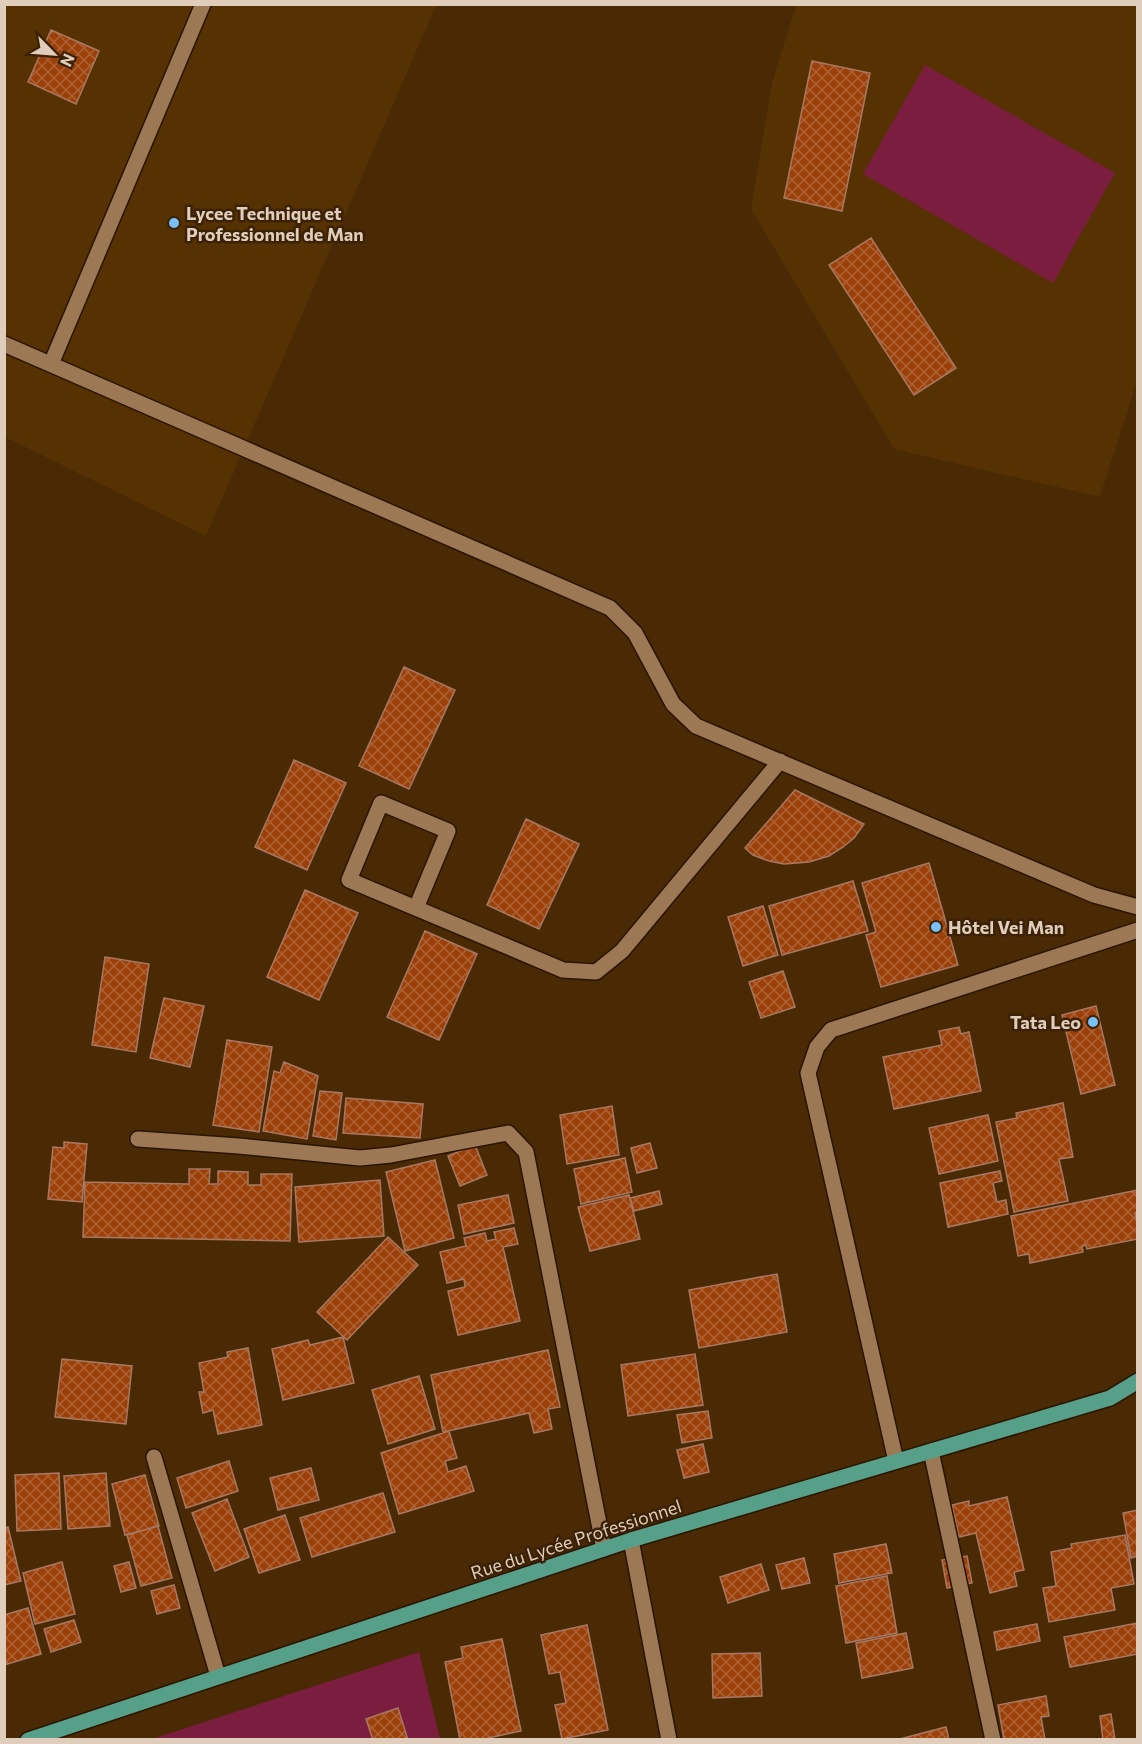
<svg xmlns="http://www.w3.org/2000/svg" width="1142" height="1744" font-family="Commissioner,sans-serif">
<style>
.built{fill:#563102}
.grass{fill:#7b1d3e}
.building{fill:url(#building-cross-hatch);stroke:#a77863;stroke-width:1.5}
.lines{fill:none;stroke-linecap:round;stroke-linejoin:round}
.minor-casing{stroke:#2b1400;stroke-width:18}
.major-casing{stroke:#2b1400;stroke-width:18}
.minor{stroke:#9c7854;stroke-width:15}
.major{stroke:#56a089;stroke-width:15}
.poi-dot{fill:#79bff8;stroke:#3b2207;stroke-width:2}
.labels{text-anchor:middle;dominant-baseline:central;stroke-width:5;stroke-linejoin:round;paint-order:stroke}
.poi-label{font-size:18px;font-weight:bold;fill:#e1cdbb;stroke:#3b2207;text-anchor:start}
.street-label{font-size:18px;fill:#e1cdbb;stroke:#3b2207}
</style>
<defs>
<pattern id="building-cross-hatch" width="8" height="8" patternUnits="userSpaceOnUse" patternTransform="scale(1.5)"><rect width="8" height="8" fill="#9c400a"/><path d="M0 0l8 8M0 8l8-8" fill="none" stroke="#ae6337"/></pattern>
</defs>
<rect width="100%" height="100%" fill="#4a2a04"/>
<path class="built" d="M 4,5 L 441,5 L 435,8 L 206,536 L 5,437 Z
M 796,5 L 1137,5 L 1137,381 L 1100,497 L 894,449 L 751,209 L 772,83 Z"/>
<path class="grass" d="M 925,65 L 1115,173 L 1053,283 L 863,174 Z
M 419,1652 L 440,1739 L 149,1740 Z"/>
<path class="building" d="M 51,30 L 99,51 L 76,104 L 28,82 Z
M 812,61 L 870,73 L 842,211 L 784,198 Z
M 871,238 L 956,368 L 914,395 L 829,265 Z
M 404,667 L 455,690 L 409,789 L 359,766 Z
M 294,760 L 346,783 L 307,870 L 255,847 Z
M 795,790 L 864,824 L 854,838 L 843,847 L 829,856 L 809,862 L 784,864 L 769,861 L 753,855 L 745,848 Z
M 526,819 L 579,844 L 539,929 L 487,905 Z
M 929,863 L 958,965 L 881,987 L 866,935 L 876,932 L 862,883 Z
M 853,881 L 868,931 L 782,955 L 769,906 Z
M 305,890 L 358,913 L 319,1000 L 267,977 Z
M 763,906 L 778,955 L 743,966 L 728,917 Z
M 425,931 L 477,954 L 439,1040 L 387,1017 Z
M 105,957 L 149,964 L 136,1052 L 92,1045 Z
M 783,971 L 795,1007 L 761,1018 L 749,982 Z
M 164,998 L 204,1006 L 190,1067 L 150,1058 Z
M 1096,1006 L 1115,1085 L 1081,1094 L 1062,1015 Z
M 959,1027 L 961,1034 L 969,1032 L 981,1091 L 894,1109 L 883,1057 L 942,1045 L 939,1031 Z
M 227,1040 L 272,1047 L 259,1132 L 213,1125 Z
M 284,1062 L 318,1076 L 307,1139 L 263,1131 L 274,1071 L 280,1073 Z
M 320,1091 L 342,1093 L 336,1140 L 313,1136 Z
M 346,1098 L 423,1104 L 420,1138 L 343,1133 Z
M 1063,1103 L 1073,1157 L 1059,1159 L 1068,1201 L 1014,1212 L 996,1122 L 1017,1118 L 1016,1113 Z
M 612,1106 L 619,1155 L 567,1164 L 560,1115 Z
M 988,1115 L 998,1161 L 939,1174 L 929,1128 Z
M 64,1142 L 87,1144 L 82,1202 L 48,1199 L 53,1147 L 64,1148 Z
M 650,1143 L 657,1168 L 637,1173 L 631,1148 Z
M 475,1145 L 487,1175 L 460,1186 L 448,1156 Z
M 625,1158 L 632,1192 L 581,1204 L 574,1169 Z
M 435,1160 L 454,1238 L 405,1251 L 386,1172 Z
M 189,1169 L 210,1169 L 209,1184 L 218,1184 L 218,1171 L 248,1172 L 248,1185 L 261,1185 L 261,1174 L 292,1174 L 290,1241 L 83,1237 L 85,1182 L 189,1184 Z
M 1000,1171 L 1002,1181 L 993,1183 L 997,1202 L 1006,1200 L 1008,1214 L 948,1227 L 940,1183 Z
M 380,1180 L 384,1236 L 299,1242 L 295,1187 Z
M 1138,1190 L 1138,1213 L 1135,1213 L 1138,1226 L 1138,1239 L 1087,1249 L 1086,1245 L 1082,1246 L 1083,1252 L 1030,1263 L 1029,1254 L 1018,1256 L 1011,1216 Z
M 659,1191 L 662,1204 L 634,1211 L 630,1198 Z
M 508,1195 L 514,1223 L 464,1234 L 458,1205 Z
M 629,1195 L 640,1239 L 590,1251 L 578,1207 Z
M 514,1228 L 518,1244 L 503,1247 L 520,1321 L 458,1335 L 448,1291 L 465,1287 L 464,1279 L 447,1283 L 440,1252 L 466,1246 L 464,1238 L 485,1233 L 487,1241 L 496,1239 L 494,1232 Z
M 388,1237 L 418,1265 L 347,1340 L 317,1312 Z
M 777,1274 L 787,1332 L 699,1348 L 689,1290 Z
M 343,1337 L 354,1383 L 283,1400 L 272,1349 L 308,1340 L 310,1345 Z
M 248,1348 L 262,1425 L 218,1434 L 213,1410 L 203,1413 L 199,1392 L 204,1392 L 199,1363 L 228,1357 L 227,1352 Z
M 548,1350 L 560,1407 L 548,1409 L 552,1429 L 534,1433 L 529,1413 L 443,1432 L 431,1375 Z
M 695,1354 L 703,1405 L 628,1416 L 621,1365 Z
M 62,1359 L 132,1366 L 126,1424 L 55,1417 Z
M 419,1376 L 435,1429 L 388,1444 L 372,1390 Z
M 708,1411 L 712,1438 L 682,1443 L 677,1415 Z
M 449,1431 L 457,1458 L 445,1461 L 448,1472 L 466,1466 L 474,1491 L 399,1514 L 381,1453 Z
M 703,1444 L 709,1472 L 684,1478 L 677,1450 Z
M 229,1461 L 238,1491 L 186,1508 L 177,1478 Z
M 311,1468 L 319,1500 L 278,1510 L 270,1478 Z
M 59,1473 L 61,1529 L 17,1531 L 15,1475 Z
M 106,1473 L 110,1526 L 68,1529 L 64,1476 Z
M 145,1475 L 159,1526 L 125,1535 L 112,1484 Z
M 383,1493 L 395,1532 L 312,1557 L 300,1518 Z
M 1007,1497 L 1024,1570 L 1014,1572 L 1017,1586 L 990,1593 L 976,1533 L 959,1537 L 952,1505 L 969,1501 L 969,1506 Z
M 227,1499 L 249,1557 L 215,1571 L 192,1513 Z
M 1138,1510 L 1138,1556 L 1131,1558 L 1123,1513 Z
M 285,1515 L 300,1560 L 259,1573 L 244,1529 Z
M 158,1526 L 172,1578 L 141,1586 L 127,1535 Z
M 8,1527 L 21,1581 L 4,1585 L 4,1528 Z
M 1125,1535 L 1134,1584 L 1111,1588 L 1115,1610 L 1049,1622 L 1043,1588 L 1056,1586 L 1051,1552 L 1072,1548 L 1071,1544 Z
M 886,1544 L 892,1573 L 839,1583 L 834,1554 Z
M 967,1556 L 972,1583 L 947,1588 L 942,1560 Z
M 804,1558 L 810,1583 L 782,1589 L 776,1565 Z
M 62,1562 L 75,1614 L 35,1624 L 23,1573 Z
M 129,1562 L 136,1588 L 121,1592 L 114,1566 Z
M 761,1564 L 769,1590 L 728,1603 L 720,1577 Z
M 887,1576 L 897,1633 L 846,1643 L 836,1586 Z
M 174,1585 L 180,1608 L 157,1614 L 151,1591 Z
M 28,1608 L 41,1654 L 4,1665 L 4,1615 Z
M 74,1620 L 81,1642 L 51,1652 L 44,1629 Z
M 1138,1623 L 1138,1654 L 1070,1667 L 1064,1637 Z
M 1037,1624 L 1040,1641 L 997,1650 L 994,1632 Z
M 587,1625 L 608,1730 L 562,1739 L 555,1705 L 566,1703 L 560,1672 L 549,1674 L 541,1635 Z
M 906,1633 L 913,1668 L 862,1678 L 856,1643 Z
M 502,1639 L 521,1731 L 479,1740 L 460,1740 L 445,1662 L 463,1658 L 461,1647 Z
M 760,1653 L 762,1696 L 713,1698 L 712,1654 Z
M 1046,1696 L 1049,1716 L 1041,1717 L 1045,1740 L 1004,1740 L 998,1705 Z
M 398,1708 L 408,1740 L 373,1740 L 366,1719 Z
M 1111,1714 L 1115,1740 L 1103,1740 L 1100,1716 Z
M 946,1727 L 949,1740 L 896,1740 Z"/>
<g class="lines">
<defs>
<path id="minor" d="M 4,344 L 610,608 L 635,633 L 673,704 L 696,726 L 1094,895 L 1138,907
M 51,364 L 203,4
M 416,908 L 448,831 L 381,803 L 349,880 L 563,970 L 596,972 L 622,951 L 780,761
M 138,1139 L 239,1146 L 360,1158 L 391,1155 L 508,1133 L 526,1152 L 604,1549
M 931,1451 L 993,1740
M 154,1457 L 218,1676
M 896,1461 L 808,1073 L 817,1047 L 831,1030 L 1138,930
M 631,1540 L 669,1740"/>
<path id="major" d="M 28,1740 L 631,1540 L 1110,1398 L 1138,1381"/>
</defs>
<use href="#minor" class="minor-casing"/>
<use href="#major" class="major-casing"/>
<use href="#minor" class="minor"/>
<use href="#major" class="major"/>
</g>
<g class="poi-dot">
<circle cx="174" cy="223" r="6"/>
<circle cx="936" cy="927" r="6"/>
<circle cx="1093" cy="1022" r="6"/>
</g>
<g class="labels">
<g class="poi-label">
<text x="186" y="213">Lycee Technique et<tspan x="186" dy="21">Professionnel de Man</tspan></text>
<text x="948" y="927">Hôtel Vei Man</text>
<text x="1081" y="1022" text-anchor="end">Tata Leo</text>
</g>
<g class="street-label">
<text transform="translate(576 1539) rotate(-18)">Rue du Lycée Professionnel</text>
</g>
</g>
<rect width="1142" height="1744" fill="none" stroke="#e1cdbb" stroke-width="12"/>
<g transform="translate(54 54) rotate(115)" stroke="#3b2207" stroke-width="4.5" paint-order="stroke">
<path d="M0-4.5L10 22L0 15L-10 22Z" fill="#e1cdbb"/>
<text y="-9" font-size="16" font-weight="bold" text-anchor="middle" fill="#e1cdbb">N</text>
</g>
</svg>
